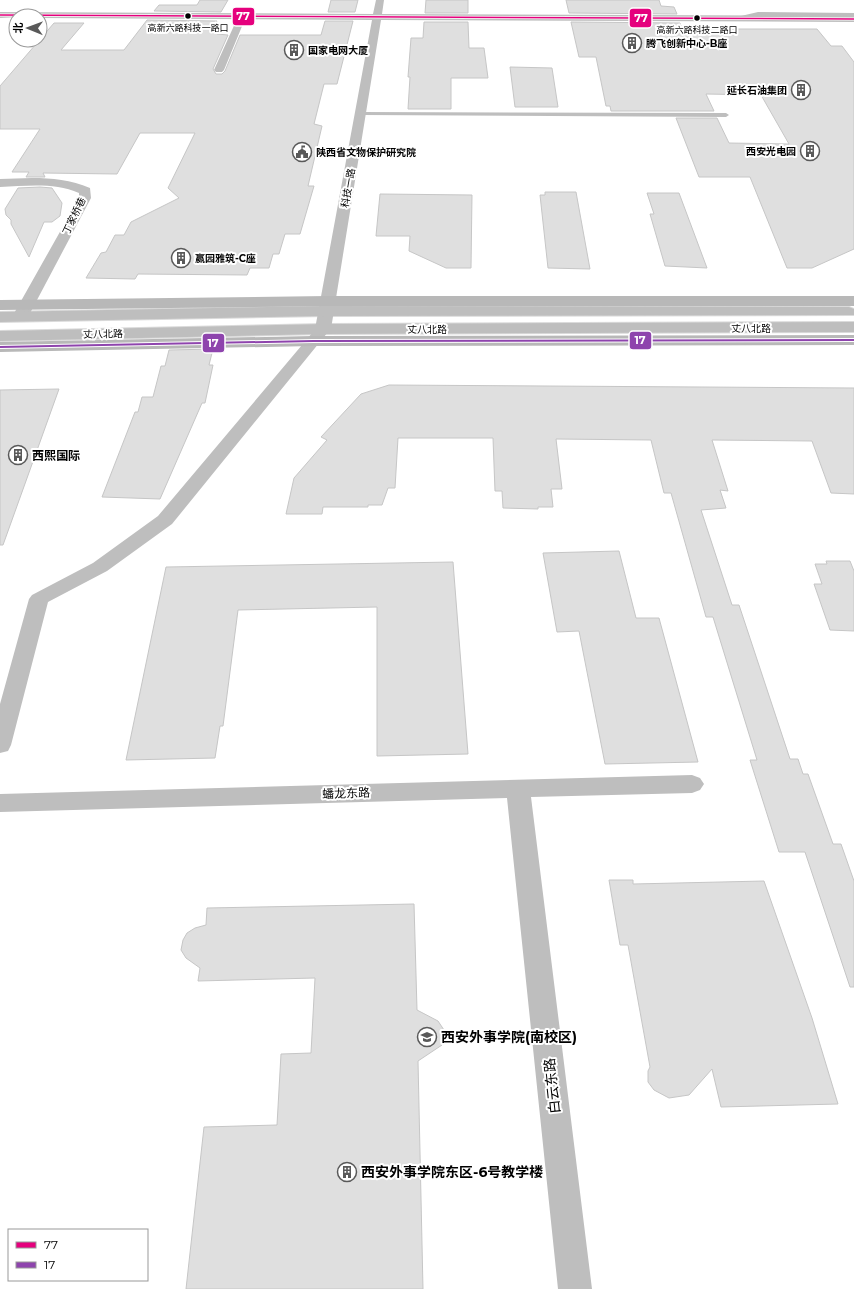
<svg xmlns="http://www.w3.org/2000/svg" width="854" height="1289" font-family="Montserrat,'Noto Sans SC',sans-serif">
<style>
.building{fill:#dfdfdf;stroke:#c6c6c6}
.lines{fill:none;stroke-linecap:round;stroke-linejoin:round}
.primary-casing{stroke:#dbdbdb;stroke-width:2}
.service{fill:#bebebe;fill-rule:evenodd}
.minor{fill:#bebebe;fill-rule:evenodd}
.tertiary{fill:#bebebe;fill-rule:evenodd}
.secondary{fill:#b8b8b8;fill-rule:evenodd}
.primary{fill:#bebebe;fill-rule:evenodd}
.bus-1-casing{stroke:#fff;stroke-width:3}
.bus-2-casing{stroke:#fff;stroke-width:4}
.bus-1{stroke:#e5007d;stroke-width:1.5}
.bus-2{stroke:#8e44ad;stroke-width:2}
.bus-dot{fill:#000;stroke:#fff;stroke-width:1.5}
.labels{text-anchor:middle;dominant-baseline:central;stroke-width:4;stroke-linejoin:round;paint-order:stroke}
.far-bus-label{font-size:9px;fill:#000;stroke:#fff}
.far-poi-label{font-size:10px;font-weight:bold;fill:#000;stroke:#fff;text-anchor:start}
.far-street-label{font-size:10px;fill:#000;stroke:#fff}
.poi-label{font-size:12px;font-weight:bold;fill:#000;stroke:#fff;text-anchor:start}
.street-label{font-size:12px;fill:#000;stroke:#fff}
.near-poi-label{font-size:14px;font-weight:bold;fill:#000;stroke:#fff;text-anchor:start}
.near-street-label{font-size:14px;fill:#000;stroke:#fff}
.line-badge{stroke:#fff;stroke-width:1.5}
.badge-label{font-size:11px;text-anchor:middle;font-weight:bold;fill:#fff}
</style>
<rect width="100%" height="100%" fill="#fff"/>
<path class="building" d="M 200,0 L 228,0 L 221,12 L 154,11 L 159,5 L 197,5 Z
M 331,0 L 358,0 L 355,12 L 328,12 Z
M 426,0 L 468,0 L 468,13 L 425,13 Z
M 566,0 L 659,0 L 661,6 L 674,7 L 677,14 L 569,13 Z
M 147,20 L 217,21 L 212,29 L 220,29 L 217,34 L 228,35 L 213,69 L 216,74 L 222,74 L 225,71 L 240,35 L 321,35 L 325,21 L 353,21 L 337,84 L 324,84 L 314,124 L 322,126 L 308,186 L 314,186 L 300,234 L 285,234 L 279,254 L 273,254 L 269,268 L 250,268 L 247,275 L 138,274 L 135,279 L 86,278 L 101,253 L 106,252 L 115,235 L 124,235 L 131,222 L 179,198 L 168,188 L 195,133 L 140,133 L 117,174 L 43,173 L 45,177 L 26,177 L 29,172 L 12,172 L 40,129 L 0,129 L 0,86 L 54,23 L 84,23 L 61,50 L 124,50 Z
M 424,22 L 468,22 L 469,48 L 484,48 L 488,78 L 451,78 L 451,109 L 408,109 L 410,77 L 408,77 L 411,38 L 423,38 Z
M 571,22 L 680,23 L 682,29 L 817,29 L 831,46 L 842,46 L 854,62 L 854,249 L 812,268 L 787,268 L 750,177 L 699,177 L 676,118 L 717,118 L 729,143 L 789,144 L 761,95 L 706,94 L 714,111 L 611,111 L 610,106 L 606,106 L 596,57 L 579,57 Z
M 510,67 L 552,68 L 558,107 L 515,107 Z
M 40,187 L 52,188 L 62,203 L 60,216 L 52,222 L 44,222 L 29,257 L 11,224 L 11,220 L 6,215 L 5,209 L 18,188 Z
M 545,192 L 576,192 L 590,269 L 548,268 L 540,195 L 545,195 Z
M 647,193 L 679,193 L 707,268 L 665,266 L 650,214 L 654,214 Z
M 380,194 L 472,195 L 471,268 L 446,268 L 409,251 L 410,236 L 376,236 Z
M 213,349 L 209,365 L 213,365 L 205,403 L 202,403 L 160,499 L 102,497 L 135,412 L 138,412 L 142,397 L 153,397 L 161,366 L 165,366 L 169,350 Z
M 389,385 L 854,388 L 854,494 L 831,493 L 812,441 L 712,440 L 728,491 L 720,490 L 726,508 L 701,510 L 732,605 L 739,605 L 790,759 L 798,759 L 803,774 L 808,774 L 833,844 L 841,844 L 854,881 L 854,987 L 850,987 L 805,852 L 779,852 L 750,760 L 757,760 L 713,617 L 706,617 L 671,493 L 664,493 L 651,440 L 556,439 L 562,489 L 551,489 L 553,507 L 538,507 L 538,509 L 503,508 L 502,491 L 495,491 L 493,438 L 398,438 L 395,488 L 388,488 L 382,505 L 368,505 L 368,507 L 323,507 L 322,514 L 286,514 L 294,478 L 327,440 L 321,437 L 361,394 Z
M 59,389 L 3,545 L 0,545 L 0,390 Z
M 619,551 L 636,618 L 659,618 L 698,762 L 605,764 L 579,631 L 557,632 L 543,553 Z
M 826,561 L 850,561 L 854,571 L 854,631 L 830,630 L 814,584 L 822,584 L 815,564 L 827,564 Z
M 453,562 L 468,754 L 377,756 L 377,607 L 238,610 L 223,726 L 220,726 L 215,758 L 126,760 L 166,567 Z
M 609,880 L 633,880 L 633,884 L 764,881 L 812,1018 L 838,1104 L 721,1107 L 712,1069 L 689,1095 L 669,1098 L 654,1090 L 648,1082 L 648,1071 L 650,1067 L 628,945 L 620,945 Z
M 414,904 L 417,1010 L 438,1021 L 444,1030 L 442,1045 L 418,1061 L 423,1289 L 186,1289 L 204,1127 L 277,1125 L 281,1054 L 311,1053 L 315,978 L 198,981 L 200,968 L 186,958 L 181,950 L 183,940 L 187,933 L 195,928 L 206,925 L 207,908 Z"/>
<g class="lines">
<defs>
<path id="primary" d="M 326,306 L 849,307 L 854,309 L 854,315 L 326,316 L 0,322 L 0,312 Z
M 854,322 L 854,332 L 323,334 L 0,341 L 0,331 L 323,324 Z"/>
</defs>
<use href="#primary" class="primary-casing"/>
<path class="service" d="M 360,112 L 726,113 L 729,115 L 726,117 L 362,115 Z"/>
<path class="minor" d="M 758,12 L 854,13 L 854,19 L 758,18 L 744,21 L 740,18 L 741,16 Z
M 241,16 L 245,19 L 224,70 L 222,72 L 216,72 L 214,70 L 237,19 Z
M 323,325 L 328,326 L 330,329 L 328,332 L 172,524 L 107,571 L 48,602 L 11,745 L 8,751 L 0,753 L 0,704 L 29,599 L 32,595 L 93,563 L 158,516 L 318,326 Z
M 692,775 L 700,778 L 704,784 L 700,790 L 692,793 L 531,797 L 592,1289 L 558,1289 L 507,798 L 0,812 L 0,794 Z"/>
<path class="tertiary" d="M 376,0 L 384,0 L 382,14 L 854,16 L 854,22 L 381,20 L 331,329 L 329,332 L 317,332 L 315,329 L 372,20 L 40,18 L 40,16 L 0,18 L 0,12 L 373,14 Z
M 32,178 C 52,178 71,180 90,188 L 91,198 L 28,317 L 25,320 L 15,320 L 12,317 L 79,198 L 79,193 C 54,182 26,186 0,187 L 0,179 Z"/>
<path class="secondary" d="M 328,296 L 854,296 L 854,306 L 328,306 L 0,310 L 0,300 Z
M 854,335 L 854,345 L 313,346 L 0,352 L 0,342 L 313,336 Z"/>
<use href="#primary" class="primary"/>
<defs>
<path id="bus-1" d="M 0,15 L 854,19"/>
<path id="bus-2" d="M 0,347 L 313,341 L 854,340"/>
</defs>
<use href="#bus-1" class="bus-1-casing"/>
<use href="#bus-2" class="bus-2-casing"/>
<use href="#bus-1" class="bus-1"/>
<use href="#bus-2" class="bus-2"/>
</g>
<defs>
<symbol id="building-ring" viewBox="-11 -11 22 22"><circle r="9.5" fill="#fff" stroke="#595959" stroke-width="1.5"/><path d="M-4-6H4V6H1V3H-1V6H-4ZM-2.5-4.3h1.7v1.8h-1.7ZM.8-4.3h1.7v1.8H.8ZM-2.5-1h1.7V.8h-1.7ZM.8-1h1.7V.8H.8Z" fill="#595959"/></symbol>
<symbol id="civic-ring" viewBox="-11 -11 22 22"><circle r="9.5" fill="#fff" stroke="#595959" stroke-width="1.5"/><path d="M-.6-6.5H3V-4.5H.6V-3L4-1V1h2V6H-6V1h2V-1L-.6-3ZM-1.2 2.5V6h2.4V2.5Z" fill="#595959"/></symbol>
<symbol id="university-ring" viewBox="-11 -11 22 22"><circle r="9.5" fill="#fff" stroke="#595959" stroke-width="1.5"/><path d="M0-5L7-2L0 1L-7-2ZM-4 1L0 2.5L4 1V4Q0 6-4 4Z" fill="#595959"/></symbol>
</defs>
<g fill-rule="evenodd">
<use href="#building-ring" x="621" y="32" width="22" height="22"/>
<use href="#building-ring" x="283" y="39" width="22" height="22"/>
<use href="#building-ring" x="790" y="79" width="22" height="22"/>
<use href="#building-ring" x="799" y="140" width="22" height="22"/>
<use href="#civic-ring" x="291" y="141" width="22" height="22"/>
<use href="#building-ring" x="170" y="247" width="22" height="22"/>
<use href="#building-ring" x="7" y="444" width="22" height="22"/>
<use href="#university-ring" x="416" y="1026" width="22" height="22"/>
<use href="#building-ring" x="336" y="1161" width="22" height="22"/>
</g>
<g class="bus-dot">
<circle cx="188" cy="16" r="3.5"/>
<circle cx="697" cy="18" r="3.5"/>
</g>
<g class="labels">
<g class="far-bus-label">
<text x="188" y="27">高新六路科技一路口</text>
<text x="697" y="29">高新六路科技二路口</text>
</g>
<g class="far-poi-label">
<text x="646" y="43">腾飞创新中心-B座</text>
<text x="308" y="50">国家电网大厦</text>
<text x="787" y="90" text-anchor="end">延长石油集团</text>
<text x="796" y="151" text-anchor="end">西安光电园</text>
<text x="316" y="152">陕西省文物保护研究院</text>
<text x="195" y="258">赢园雅筑-C座</text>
</g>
<g class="far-street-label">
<text transform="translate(348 188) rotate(-80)">科技一路</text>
<text transform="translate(74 216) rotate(-64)">丁家桥巷</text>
<text x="751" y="328">丈八北路</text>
<text x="427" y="329">丈八北路</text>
<text transform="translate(103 334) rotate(-1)">丈八北路</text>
</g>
<g class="poi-label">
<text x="32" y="455">西熙国际</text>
</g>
<g class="street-label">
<text transform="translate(346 793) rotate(-2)">蟠龙东路</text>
</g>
<g class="near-poi-label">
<text x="441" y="1037">西安外事学院(南校区)</text>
<text x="361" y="1172">西安外事学院东区-6号教学楼</text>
</g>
<g class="near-street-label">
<text transform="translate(552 1086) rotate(-96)">白云东路</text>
</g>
</g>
<g class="line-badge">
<rect x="232" y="7" width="23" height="19" rx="4" fill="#e5007d"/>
<rect x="629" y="8" width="23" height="20" rx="4" fill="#e5007d"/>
<rect x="629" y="331" width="23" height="19" rx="4" fill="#8e44ad"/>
<rect x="202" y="333" width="23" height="20" rx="4" fill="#8e44ad"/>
</g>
<g class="badge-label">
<text x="243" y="20">77</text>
<text x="641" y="22">77</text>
<text x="640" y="344">17</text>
<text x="213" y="347">17</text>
</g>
<rect x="8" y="1229" width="140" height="52" fill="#ffffff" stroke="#999999"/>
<rect x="16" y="1242" width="20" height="6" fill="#e5007d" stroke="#999999"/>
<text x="44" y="1249" font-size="12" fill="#000000">77</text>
<rect x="16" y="1262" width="20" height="6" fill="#8e44ad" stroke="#999999"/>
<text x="44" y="1269" font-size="12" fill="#000000">17</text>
<g transform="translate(28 28) rotate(271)"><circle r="19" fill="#ffffff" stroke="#999999"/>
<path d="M0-3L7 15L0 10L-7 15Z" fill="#595959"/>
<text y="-6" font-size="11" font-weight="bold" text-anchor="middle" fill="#000000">北</text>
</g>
</svg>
